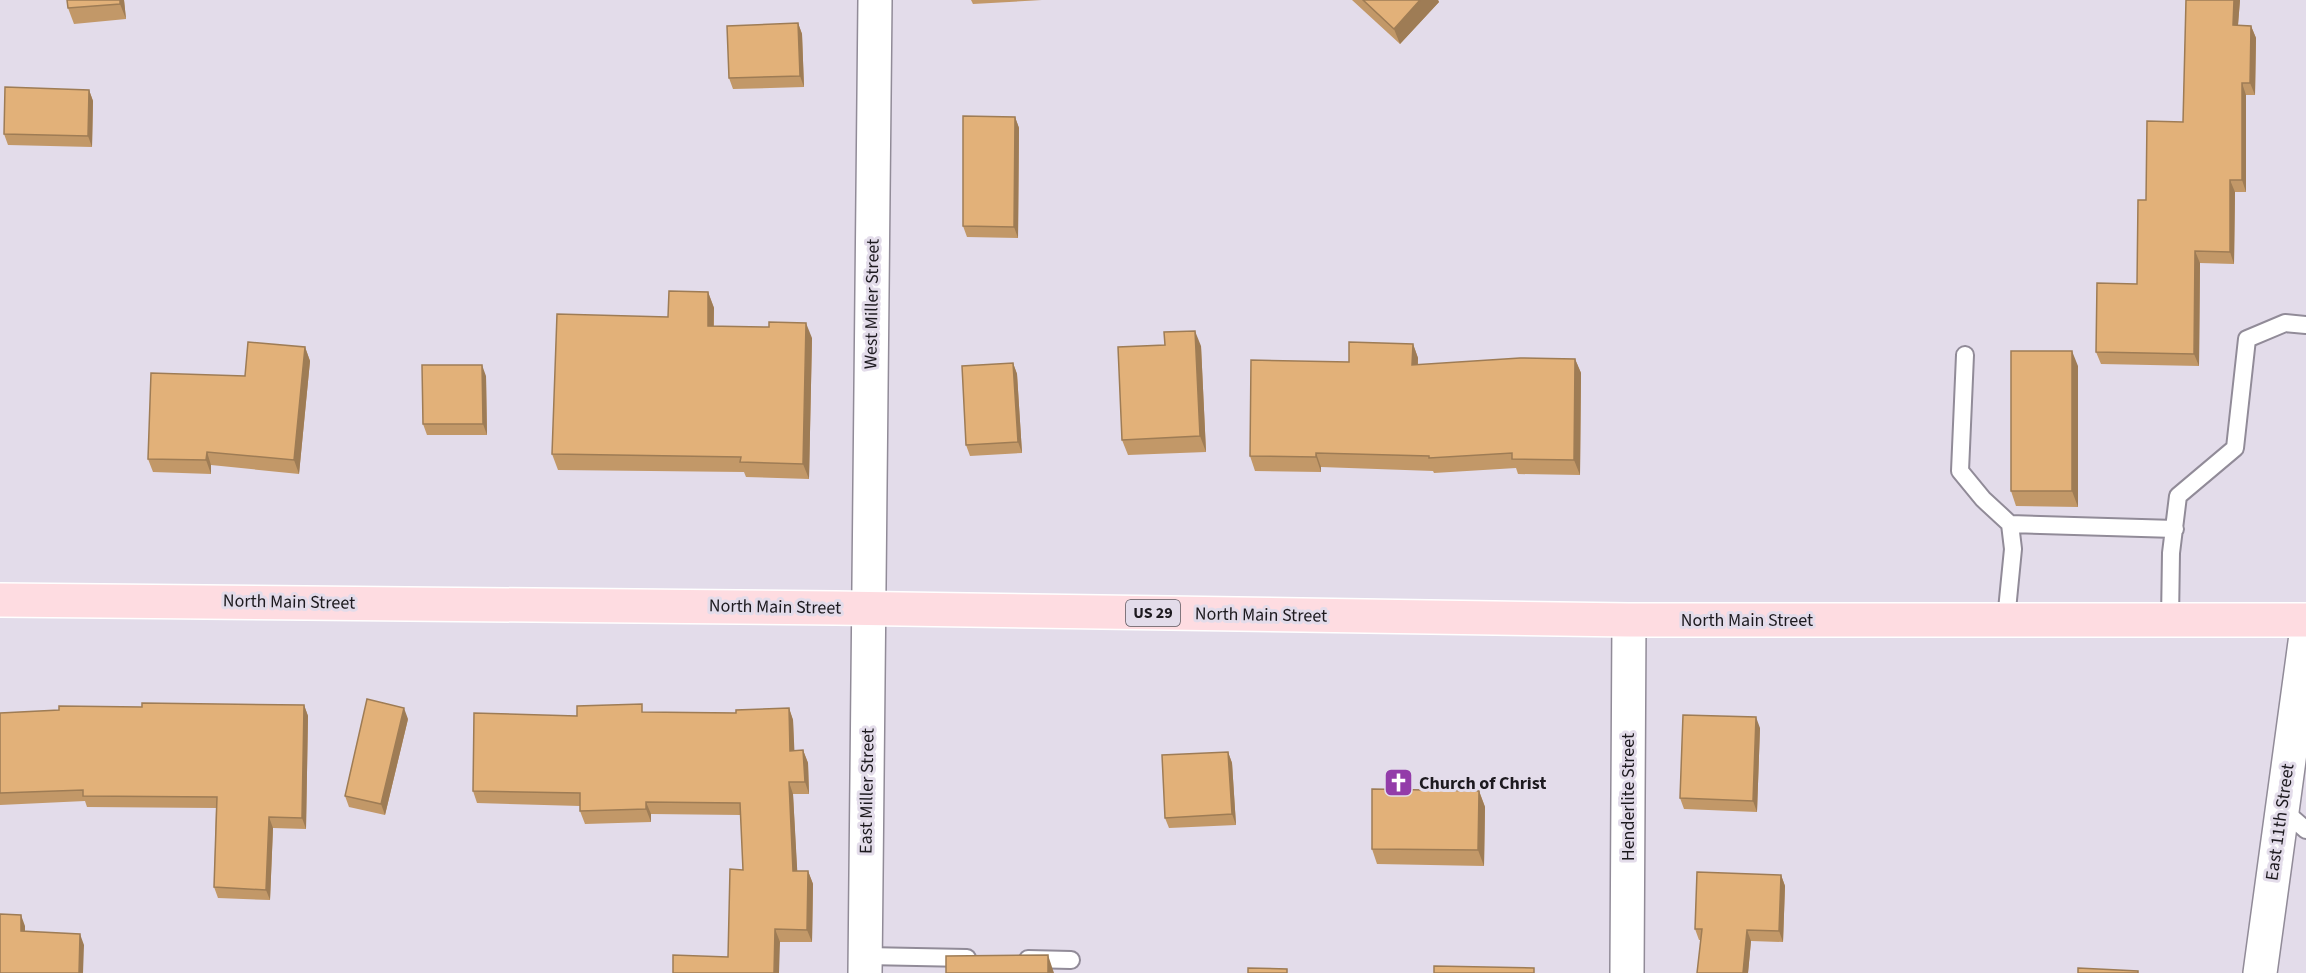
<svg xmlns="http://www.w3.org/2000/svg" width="2306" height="973" font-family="'Source Sans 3',sans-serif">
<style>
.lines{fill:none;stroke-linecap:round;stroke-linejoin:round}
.lane-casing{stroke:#918b98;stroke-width:20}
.street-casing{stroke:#918b98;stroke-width:36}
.primary-casing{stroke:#fff;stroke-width:36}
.lane{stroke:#fff;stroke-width:16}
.street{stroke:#fff;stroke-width:33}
.primary{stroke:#fedce1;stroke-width:33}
.wall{fill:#c29868}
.shaded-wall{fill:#9e7c55}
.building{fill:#e2b179;stroke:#9e7c55;stroke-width:1.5}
.labels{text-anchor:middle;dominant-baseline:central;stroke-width:6;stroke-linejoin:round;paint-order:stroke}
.shield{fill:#e3dcea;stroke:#58545c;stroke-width:1.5}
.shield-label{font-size:16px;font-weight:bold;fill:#1d1a1f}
.street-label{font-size:18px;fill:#1d1a1f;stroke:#e3dcea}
.poi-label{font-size:18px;font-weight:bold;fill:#1d1a1f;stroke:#e3dcea;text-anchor:start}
</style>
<rect width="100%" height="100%" fill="#e3dcea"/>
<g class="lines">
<defs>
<path id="lane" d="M 1965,355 L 1960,471 L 1983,499 L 2010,524 L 2013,549 L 2006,620
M 2010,524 L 2175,529
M 2170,620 L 2171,553 L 2178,496 L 2235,448 L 2247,339 L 2285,323 L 2306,325
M 2282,809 L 2306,830
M 866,956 L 967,958
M 1028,959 L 1071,960"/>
<path id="street" d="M 865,973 L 875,0
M 1627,973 L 1629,620
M 2260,973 L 2306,635"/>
<path id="primary" d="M 0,600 L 835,608 L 1629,620 L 2306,620"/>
</defs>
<use href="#lane" class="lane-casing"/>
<use href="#street" class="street-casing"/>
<use href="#primary" class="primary-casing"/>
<use href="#lane" class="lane"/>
<use href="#street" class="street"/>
<use href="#primary" class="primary"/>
</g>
<path class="wall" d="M 124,0 L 126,19 L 74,24 L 68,8 Z
M 971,0 L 1042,0 L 973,4 Z
M 1352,0 L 1438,0 L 1439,2 L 1400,44 Z
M 2186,0 L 2240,0 L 2238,25 L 2251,26 L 2256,38 L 2255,95 L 2246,95 L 2246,192 L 2235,192 L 2234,264 L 2200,263 L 2199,366 L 2101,364 L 2096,352 L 2137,284 L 2146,200 L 2183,122 Z
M 798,23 L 802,34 L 804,87 L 733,89 L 729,78 Z
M 89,90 L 93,101 L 92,147 L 8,145 L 4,134 Z
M 1015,117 L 1019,128 L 1018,238 L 967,237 L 963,226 Z
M 708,292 L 714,308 L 714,326 L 812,338 L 809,479 L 746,477 L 744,472 L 558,470 L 552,454 L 668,317 Z
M 1413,344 L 1418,358 L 1418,365 L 1575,359 L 1581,373 L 1580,475 L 1518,474 L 1516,468 L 1434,473 L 1433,471 L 1321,467 L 1321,472 L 1255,471 L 1250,456 L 1349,362 Z
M 1201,346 L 1206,452 L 1128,455 L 1122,440 Z
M 305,347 L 310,361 L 299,474 L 211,465 L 211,474 L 153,472 L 148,459 L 245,376 Z
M 1013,363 L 1017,374 L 1022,453 L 970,456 L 966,445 Z
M 2078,366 L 2078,507 L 2016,506 L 2011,491 Z
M 486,376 L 487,435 L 427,435 L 423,424 Z
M 304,705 L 308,716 L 306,829 L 273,828 L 270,900 L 218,898 L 214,887 L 216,808 L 87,807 L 85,801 L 0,805 L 0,713 L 142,707 Z
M 789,708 L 793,720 L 794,750 L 803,750 L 808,763 L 809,794 L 793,794 L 797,871 L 808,871 L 813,884 L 812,942 L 780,942 L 728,957 L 743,870 L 741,815 L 651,814 L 651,822 L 585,824 L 580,811 L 580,806 L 477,803 L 473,791 L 577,716 L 645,712 L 736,713 Z
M 408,719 L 385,815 L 349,807 L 345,796 Z
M 1760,728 L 1757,812 L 1684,809 L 1680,798 Z
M 1228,752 L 1232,763 L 1236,825 L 1169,828 L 1165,818 Z
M 1479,791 L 1485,807 L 1484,866 L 1377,864 L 1372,849 Z
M 1781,875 L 1785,886 L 1783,942 L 1751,941 L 1748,973 L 1697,973 L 1701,940 L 1699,940 L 1695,929 Z"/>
<path class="shaded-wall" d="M 120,0 L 124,0 L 126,19 L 120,4 Z
M 1420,0 L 1438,0 L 1439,2 L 1400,44 L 1394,29 Z
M 2234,0 L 2240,0 L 2237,37 L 2233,25 Z
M 798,23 L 802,34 L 804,87 L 800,76 Z
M 2251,26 L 2256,38 L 2255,95 L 2250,83 Z
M 2242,83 L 2246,95 L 2246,192 L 2242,180 Z
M 89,90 L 93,101 L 92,147 L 88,136 Z
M 1015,117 L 1019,128 L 1018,238 L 1014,227 Z
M 2230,180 L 2235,192 L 2234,264 L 2230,252 Z
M 2195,251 L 2200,263 L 2199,366 L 2194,354 Z
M 708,292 L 714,308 L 713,342 L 708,326 Z
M 806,323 L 812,338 L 809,479 L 803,464 Z
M 1195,331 L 1201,346 L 1206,452 L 1200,436 Z
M 1413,344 L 1418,358 L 1417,380 L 1412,365 Z
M 305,347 L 310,361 L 299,474 L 294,460 Z
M 2072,351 L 2078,366 L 2078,507 L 2072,491 Z
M 1575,359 L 1581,373 L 1580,475 L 1574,460 Z
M 1013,363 L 1017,374 L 1022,453 L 1018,442 Z
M 482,365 L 486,376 L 487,435 L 483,424 Z
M 207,452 L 211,465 L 211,474 L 206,460 Z
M 1316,453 L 1321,467 L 1321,472 L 1316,457 Z
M 304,705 L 308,716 L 306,829 L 302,818 Z
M 404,708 L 408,719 L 385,815 L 381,804 Z
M 789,708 L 793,720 L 795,763 L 790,751 Z
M 1756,717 L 1760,728 L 1757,812 L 1753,801 Z
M 803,750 L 808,763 L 809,794 L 805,782 Z
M 1228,752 L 1232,763 L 1236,825 L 1232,814 Z
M 789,782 L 793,794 L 798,884 L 793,871 Z
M 1479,791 L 1485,807 L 1484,866 L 1478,850 Z
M 646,802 L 651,814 L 651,822 L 646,809 Z
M 269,817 L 273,828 L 270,900 L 266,890 Z
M 808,871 L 813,884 L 812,942 L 807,930 Z
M 1781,875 L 1785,886 L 1783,942 L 1779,931 Z
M 21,915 L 25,926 L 25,942 L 21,931 Z
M 775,929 L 780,942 L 779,973 L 774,973 Z
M 1747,930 L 1751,941 L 1748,973 L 1743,973 Z
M 80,934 L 84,945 L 83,973 L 79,973 Z
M 1048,955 L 1054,973 L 1048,973 Z"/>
<path class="building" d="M 67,0 L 120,0 L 120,4 L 68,8 Z
M 1363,0 L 1420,0 L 1394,29 Z
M 2186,0 L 2234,0 L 2233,25 L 2251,26 L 2250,83 L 2242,83 L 2242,180 L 2230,180 L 2230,252 L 2195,251 L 2194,354 L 2096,352 L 2097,283 L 2137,284 L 2138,200 L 2146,200 L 2147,121 L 2183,122 Z
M 798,23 L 800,76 L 729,78 L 727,26 Z
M 5,87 L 89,90 L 88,136 L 4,134 Z
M 963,116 L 1015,117 L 1014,227 L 963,226 Z
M 669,291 L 708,292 L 708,326 L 769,327 L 769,322 L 806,323 L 803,464 L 740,462 L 741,457 L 552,454 L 557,314 L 668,317 Z
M 1195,331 L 1200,436 L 1122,440 L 1118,347 L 1165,345 L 1164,332 Z
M 248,342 L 305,347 L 294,460 L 207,452 L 206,460 L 148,459 L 151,373 L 245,376 Z
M 1349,342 L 1413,344 L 1412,365 L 1520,358 L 1575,359 L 1574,460 L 1512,459 L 1512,453 L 1429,458 L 1429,456 L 1316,453 L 1316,457 L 1250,456 L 1251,360 L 1349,362 Z
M 2011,351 L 2072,351 L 2072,491 L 2011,491 Z
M 1013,363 L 1018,442 L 966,445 L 962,366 Z
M 422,365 L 482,365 L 483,424 L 423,424 Z
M 367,699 L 404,708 L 381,804 L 345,796 Z
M 142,703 L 304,705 L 302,818 L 269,817 L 266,890 L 214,887 L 217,797 L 83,796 L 83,790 L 0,793 L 0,713 L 59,710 L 59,706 L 142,707 Z
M 642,704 L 642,712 L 736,713 L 736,710 L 789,708 L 790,751 L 803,750 L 805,782 L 789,782 L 793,871 L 808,871 L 807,930 L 775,929 L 774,973 L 673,973 L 673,955 L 728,957 L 730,869 L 743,870 L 740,803 L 646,802 L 646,809 L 580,811 L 580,793 L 473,791 L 474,713 L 577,716 L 577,706 Z
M 1683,715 L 1756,717 L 1753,801 L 1680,798 Z
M 1228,752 L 1232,814 L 1165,818 L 1162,755 Z
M 1372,789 L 1479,791 L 1478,850 L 1372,849 Z
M 1697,872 L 1781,875 L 1779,931 L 1747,930 L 1743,973 L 1697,973 L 1702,929 L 1695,929 Z
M 0,914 L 21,915 L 21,931 L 80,934 L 79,973 L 0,973 Z
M 1048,955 L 1048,973 L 946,973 L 946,956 Z
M 1434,966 L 1534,968 L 1534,973 L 1434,973 Z
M 1248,968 L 1287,969 L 1287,973 L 1248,973 Z
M 2078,968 L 2138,971 L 2138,973 L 2078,973 Z"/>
<defs>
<symbol id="church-square" viewBox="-11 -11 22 22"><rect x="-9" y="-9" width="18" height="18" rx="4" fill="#933ca9" stroke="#e3dcea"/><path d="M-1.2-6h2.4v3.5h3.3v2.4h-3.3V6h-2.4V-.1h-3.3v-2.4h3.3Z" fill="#fff"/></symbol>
</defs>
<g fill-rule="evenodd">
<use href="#church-square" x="1382" y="766" width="33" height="33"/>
</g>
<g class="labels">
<rect class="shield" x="1126" y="600" width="54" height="26" rx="4.5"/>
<g class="shield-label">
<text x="1153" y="613">US 29</text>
</g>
<g class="street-label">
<text transform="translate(872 304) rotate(-89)">West Miller Street</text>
<text transform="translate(289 602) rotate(1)">North Main Street</text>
<text transform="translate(775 607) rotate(1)">North Main Street</text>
<text transform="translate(1261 615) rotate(1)">North Main Street</text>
<text x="1747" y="620">North Main Street</text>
<text transform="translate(867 791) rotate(-89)">East Miller Street</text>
<text transform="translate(1628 797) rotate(-90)">Henderlite Street</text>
<text transform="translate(2280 822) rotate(-82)">East 11th Street</text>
</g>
<g class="poi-label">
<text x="1419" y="783">Church of Christ</text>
</g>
</g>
</svg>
